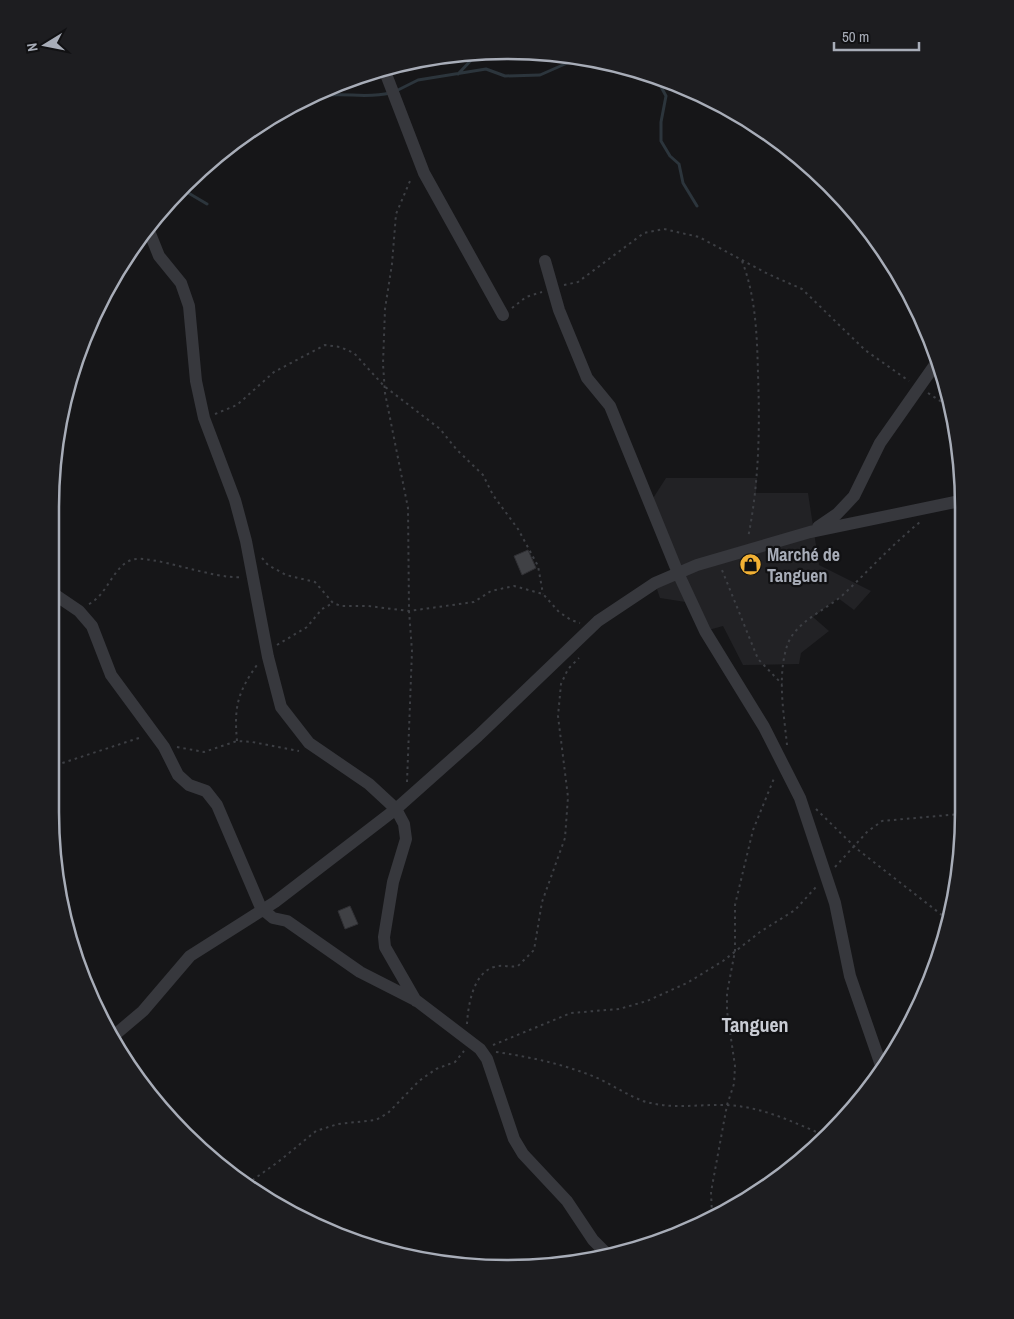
<svg xmlns="http://www.w3.org/2000/svg" width="1014" height="1319" font-family="'Archivo Narrow',sans-serif">
<style>
.built{fill:#222225}
.lines{fill:none;stroke-linecap:round;stroke-linejoin:round}
.stream{stroke:#2c353c;stroke-width:3}
.building{fill:#404145;stroke:#303034}
.path{stroke:#3d3f44;stroke-width:2;stroke-dasharray:2.5 4;stroke-linecap:butt}
.minor{stroke:#37383d;stroke-width:12}
.labels{text-anchor:middle;dominant-baseline:central;stroke-width:4.5;stroke-linejoin:round;paint-order:stroke}
.poi-label{font-size:18px;font-weight:bold;fill:#a8adb8;stroke:#111113;text-anchor:start}
.quarter-label{font-size:20px;font-weight:bold;fill:#c9ccd4;stroke:#111113}
.rim{fill:none;stroke:#a8adb8;stroke-width:2.5}
</style>
<rect width="100%" height="100%" fill="#161618"/>
<path class="built" d="M 666,478 L 757,478 L 756,493 L 808,493 L 819,565 L 871,591 L 854,610 L 838,598 L 813,617 L 829,631 L 801,653 L 799,664 L 743,665 L 723,626 L 705,631 L 692,603 L 660,598 L 655,583 L 678,573 L 650,503 Z"/>
<g class="lines">
<path class="stream" d="M 458,74 L 478,53
M 659,78 L 659,83 L 666,96 L 661,122 L 661,141 L 670,156 L 679,164 L 683,183 L 697,206
M 396,91 L 418,80 L 486,69 L 505,76 L 540,75 L 581,57
M 284,111 C 297,109 306,99 320,96 C 343,92 367,99 390,93
M 185,191 L 207,204"/>
</g>
<path class="building" d="M 528,550 L 536,568 L 522,575 L 514,556 Z
M 350,906 L 358,924 L 345,929 L 338,911 Z"/>
<g class="lines">
<path class="path" d="M 742,261 C 756,297 757,336 758,374 C 760,430 759,483 748,538
M 564,285 L 578,282 L 644,233 L 664,229 L 699,237 L 768,274 L 802,289 L 865,350 L 909,381
M 512,308 L 526,297 L 542,292
M 928,393 L 951,408
M 215,414 L 237,405 L 274,372 L 325,345 L 340,347 L 354,353 L 384,386 L 440,429 L 457,450 L 483,475 L 493,495 L 518,529 L 538,566 L 543,594
M 262,558 L 268,565 L 286,575 L 315,582 L 333,603 L 341,606 L 368,606 L 409,611 L 474,602 L 491,591 L 514,586 L 543,594 L 559,612 L 571,620 L 580,623
M 722,570 L 758,659 L 782,684
M 89,604 C 108,594 112,568 131,560 C 149,553 214,580 242,577
M 277,645 L 307,627 L 322,609 L 333,603
M 237,741 C 234,708 237,693 257,665
M 787,745 C 784,714 777,677 787,646 C 795,621 827,610 845,593 C 870,569 893,544 920,522
M 177,747 L 204,752 L 237,741 L 252,742 L 299,751
M 50,767 L 142,737
M 407,782 L 412,651 L 409,611 L 408,508 L 385,393 L 383,364 L 385,309 L 392,264 L 396,214 L 410,181
M 816,809 L 857,849 L 947,919
M 835,867 L 867,832 L 882,821 L 960,814
M 467,1024 C 468,1006 473,973 494,967 C 502,964 510,968 518,966 L 534,950 L 542,902 L 565,838 L 568,797 L 558,716 L 561,684 L 568,669 L 579,658
M 493,1045 L 571,1013 L 619,1009 L 647,1001 L 687,983 L 723,961 L 760,932 L 795,910 L 816,887
M 496,1052 C 531,1057 563,1064 595,1077 C 611,1084 627,1095 643,1101 C 671,1110 699,1104 727,1105 C 764,1107 795,1123 828,1137
M 247,1184 L 278,1162 L 316,1131 L 338,1124 L 376,1120 L 388,1113 L 419,1081 L 436,1069 L 455,1062 L 464,1051
M 712,1214 L 711,1192 L 727,1105 L 734,1084 L 735,1066 L 727,1011 L 727,993 L 735,951 L 735,905 L 753,830 L 775,776"/>
<path class="minor" d="M 384,69 L 424,173 L 503,315
M 147,226 L 159,256 L 181,283 L 189,306 L 196,381 L 204,418 L 235,500 L 246,541 L 268,657 L 281,707 L 309,743 L 369,784 L 396,809 L 404,824 L 406,839 L 393,882 L 384,937 L 385,947 L 416,1001
M 545,261 L 559,310 L 587,378 L 610,406 L 678,573 L 705,631 L 764,727 L 800,798 L 835,903 L 850,976 L 883,1071
M 818,527 L 837,514 L 854,496 L 880,443 L 939,359
M 51,592 L 79,611 L 92,626 L 111,675 L 164,747 L 178,775 L 189,785 L 206,791 L 217,805 L 261,908 L 273,918 L 287,921 L 360,972 L 417,1001 L 480,1049 L 487,1059 L 514,1139 L 523,1154 L 567,1201 L 593,1240 L 609,1256
M 110,1039 L 143,1011 L 190,956 L 275,902 L 396,809 L 478,736 L 598,621 L 655,583 L 697,565 L 810,532 L 960,501"/>
</g>
<defs>
<symbol id="shop-disc" viewBox="-11 -11 22 22"><circle r="9.5" fill="#f2b134" stroke="#111113"/><path d="M-5-2.5h2.3a2.7 3.5 0 0 1 5.4 0H5L5.5 6h-11ZM-1.5-2.5h3a1.5 2.3 0 0 0-3 0Z" fill="#111"/></symbol>
</defs>
<g fill-rule="evenodd">
<use href="#shop-disc" x="738" y="552" width="25" height="25"/>
</g>
<g class="labels">
<g class="poi-label">
<text x="767" y="554">Marché de<tspan x="767" dy="21">Tanguen</tspan></text>
</g>
<g class="quarter-label">
<text x="755" y="1024">Tanguen</text>
</g>
</g>
<path d="M0 0H1014V1319H0ZM507 59H507A448 448 0 0 1 955 507V812A448 448 0 0 1 507 1260H507A448 448 0 0 1 59 812V507A448 448 0 0 1 507 59Z" fill="#1d1d20" fill-rule="evenodd"/>
<path class="rim" d="M507 59H507A448 448 0 0 1 955 507V812A448 448 0 0 1 507 1260H507A448 448 0 0 1 59 812V507A448 448 0 0 1 507 59Z"/>
<g transform="translate(45 45) rotate(260)" stroke="#111113" stroke-width="4" paint-order="stroke">
<path d="M0-4L9 19L0 12L-9 19Z" fill="#a8adb8"/>
<text y="-8" font-size="14" font-weight="bold" text-anchor="middle" fill="#a8adb8">N</text>
</g>
<path d="M834 42v8h85v-8" fill="none" stroke="#a8adb8" stroke-width="2.5"/>
<text x="842" y="42" font-size="15" fill="#a8adb8" stroke="#111113" stroke-width="4" paint-order="stroke">50 m</text>
</svg>
